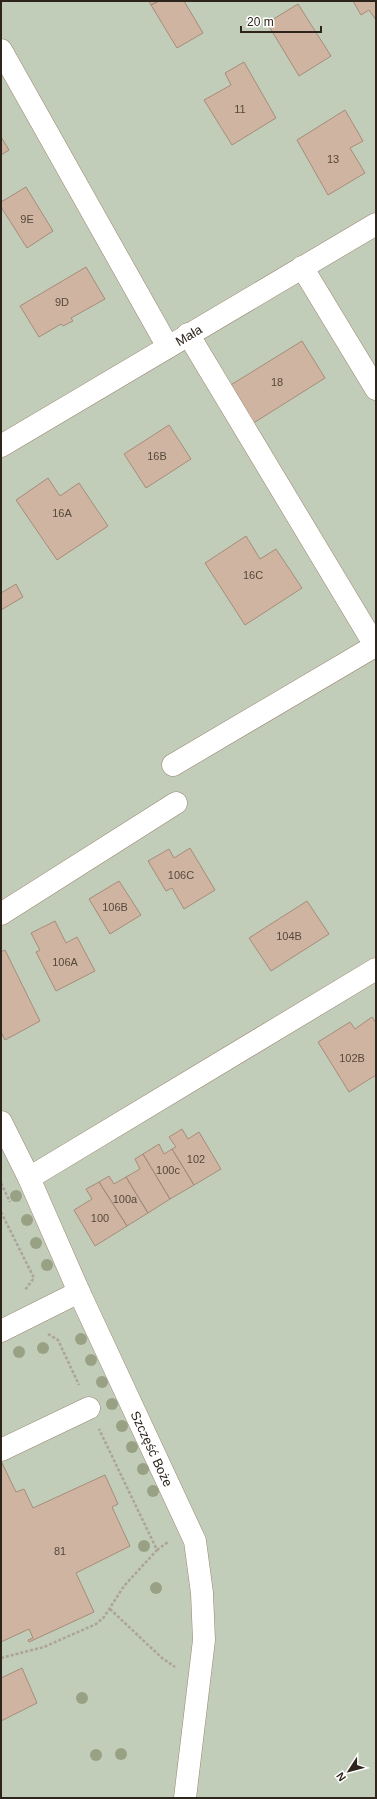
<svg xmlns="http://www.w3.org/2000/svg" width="377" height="1799" font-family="Helvetica,sans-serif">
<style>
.green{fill:#c2cdb9}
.building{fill:#cfb5a1;stroke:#a58c79}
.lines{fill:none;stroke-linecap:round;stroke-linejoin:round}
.minor-casing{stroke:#99856f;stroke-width:23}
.path{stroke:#aca399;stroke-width:2.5;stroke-dasharray:3 2;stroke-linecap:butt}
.minor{stroke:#fff;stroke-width:22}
.tree{fill:#99a185}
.labels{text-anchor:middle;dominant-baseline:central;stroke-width:4;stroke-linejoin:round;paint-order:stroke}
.number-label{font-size:11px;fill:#56483c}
.street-label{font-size:13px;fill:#2d241b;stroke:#fff}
</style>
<rect width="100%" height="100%" fill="#fef5eb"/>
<path class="green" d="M 1,1 L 376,1 L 376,1798 L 1,1798 Z"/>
<path class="building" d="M 149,1 L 159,1 L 151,5 Z
M 159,1 L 184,1 L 203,33 L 177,48 L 151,5 Z
M 353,1 L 376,1 L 376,20 L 369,10 L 361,15 Z
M 298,4 L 331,56 L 299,76 L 267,23 Z
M 244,62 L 276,118 L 232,145 L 204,100 L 231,85 L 225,73 Z
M 345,110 L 363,141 L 350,148 L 365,173 L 328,195 L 297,140 Z
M 1,137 L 9,150 L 1,155 Z
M 26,187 L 53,231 L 27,248 L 1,207 L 1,202 Z
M 86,267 L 105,299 L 71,318 L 73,321 L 63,326 L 61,324 L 39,337 L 20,306 Z
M 302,341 L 325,378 L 252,424 L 229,386 Z
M 169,425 L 191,459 L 146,488 L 124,454 Z
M 48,478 L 60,496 L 79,483 L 108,526 L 57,560 L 16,500 Z
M 246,536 L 260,559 L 276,549 L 302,588 L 245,625 L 205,563 Z
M 16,584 L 23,597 L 1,610 L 1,593 Z
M 190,848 L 215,890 L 184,909 L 172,888 L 166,891 L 148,861 L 169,849 L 174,858 Z
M 119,881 L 141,915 L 110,934 L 89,899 Z
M 307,901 L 329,934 L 271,971 L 249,938 Z
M 55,921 L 66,943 L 77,937 L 95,971 L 56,991 L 36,952 L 40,950 L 31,933 Z
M 5,950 L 40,1021 L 5,1040 L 1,1032 L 1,952 Z
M 372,1017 L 376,1023 L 376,1075 L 349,1092 L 318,1042 L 350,1022 L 355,1029 Z
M 182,1129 L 188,1139 L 199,1132 L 221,1169 L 194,1185 L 172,1149 L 176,1147 L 169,1137 Z
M 159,1144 L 164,1154 L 172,1149 L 194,1185 L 170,1199 L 143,1154 Z
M 143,1154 L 170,1199 L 148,1213 L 126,1177 L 140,1169 L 135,1159 Z
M 109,1176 L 114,1184 L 126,1177 L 148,1213 L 127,1226 L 99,1182 Z
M 99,1182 L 127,1226 L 95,1246 L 74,1210 L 92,1199 L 86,1189 Z
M 2,1463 L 16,1492 L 24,1489 L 33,1508 L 105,1475 L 118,1504 L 112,1507 L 130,1546 L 76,1573 L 94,1612 L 29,1642 L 28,1640 L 33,1638 L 29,1629 L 1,1642 L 1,1464 Z
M 22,1668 L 37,1703 L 1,1721 L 1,1678 Z"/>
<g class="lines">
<defs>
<g id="minor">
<path d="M 1,50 L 168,347"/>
<path d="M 302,267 L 376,389"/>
<path d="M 188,334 L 376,647"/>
<path id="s1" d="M 1,446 L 376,224"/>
<path d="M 173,765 L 375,646"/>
<path d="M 1,914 L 176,803"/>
<path id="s2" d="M 1,1122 L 29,1178 L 79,1292 L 195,1541 L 202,1593 L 204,1640 L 185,1798"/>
<path d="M 29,1178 L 376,969"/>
<path d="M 1,1331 L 79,1292"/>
<path d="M 1,1450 L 89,1408"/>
</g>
</defs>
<use href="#minor" class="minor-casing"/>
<path class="path" d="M 1,1183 L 10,1202
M 1,1212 L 34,1278 L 25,1290
M 48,1334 L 58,1340 L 79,1385
M 157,1550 L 168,1542
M 110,1609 L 162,1658 L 175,1667
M 1,1658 L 44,1647 L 96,1624 L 104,1617 L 124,1586 L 157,1550 L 99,1429"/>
<use href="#minor" class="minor"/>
</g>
<g class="tree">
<circle cx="16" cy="1196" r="6"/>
<circle cx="27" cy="1220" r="6"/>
<circle cx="36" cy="1243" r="6"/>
<circle cx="47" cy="1265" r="6"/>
<circle cx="81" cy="1339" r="6"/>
<circle cx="43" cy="1348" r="6"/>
<circle cx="19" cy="1352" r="6"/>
<circle cx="91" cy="1360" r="6"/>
<circle cx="102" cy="1382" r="6"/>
<circle cx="112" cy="1404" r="6"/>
<circle cx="122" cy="1426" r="6"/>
<circle cx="132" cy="1447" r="6"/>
<circle cx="143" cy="1469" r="6"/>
<circle cx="153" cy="1491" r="6"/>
<circle cx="144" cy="1546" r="6"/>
<circle cx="156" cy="1588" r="6"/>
<circle cx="82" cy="1698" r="6"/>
<circle cx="121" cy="1754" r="6"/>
<circle cx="96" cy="1755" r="6"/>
</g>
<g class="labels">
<g class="number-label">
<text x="240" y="109">11</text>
<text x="333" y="159">13</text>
<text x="27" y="219">9E</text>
<text x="62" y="302">9D</text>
<text x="277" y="382">18</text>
<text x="157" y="456">16B</text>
<text x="62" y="513">16A</text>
<text x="253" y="575">16C</text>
<text x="181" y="875">106C</text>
<text x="115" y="907">106B</text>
<text x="289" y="936">104B</text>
<text x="65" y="962">106A</text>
<text x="352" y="1058">102B</text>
<text x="196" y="1159">102</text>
<text x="168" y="1170">100c</text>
<text x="125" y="1199">100a</text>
<text x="100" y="1218">100</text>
<text x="60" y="1551">81</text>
</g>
<g class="street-label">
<text stroke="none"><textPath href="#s1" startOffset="218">Mała</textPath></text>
<text stroke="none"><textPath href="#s2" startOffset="360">Szczęść Boże</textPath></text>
</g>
</g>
<rect width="377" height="1799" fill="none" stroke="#2d241b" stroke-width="4"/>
<g transform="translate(349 1771) rotate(234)" stroke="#ffffff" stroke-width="3" paint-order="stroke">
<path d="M0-3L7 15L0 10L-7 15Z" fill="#2d241b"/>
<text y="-6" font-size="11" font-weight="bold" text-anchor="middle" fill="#2d241b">N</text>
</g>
<path d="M241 26v6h80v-6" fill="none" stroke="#2d241b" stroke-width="2"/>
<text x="247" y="26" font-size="12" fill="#2d241b" stroke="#ffffff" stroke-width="3" paint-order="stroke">20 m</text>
</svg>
